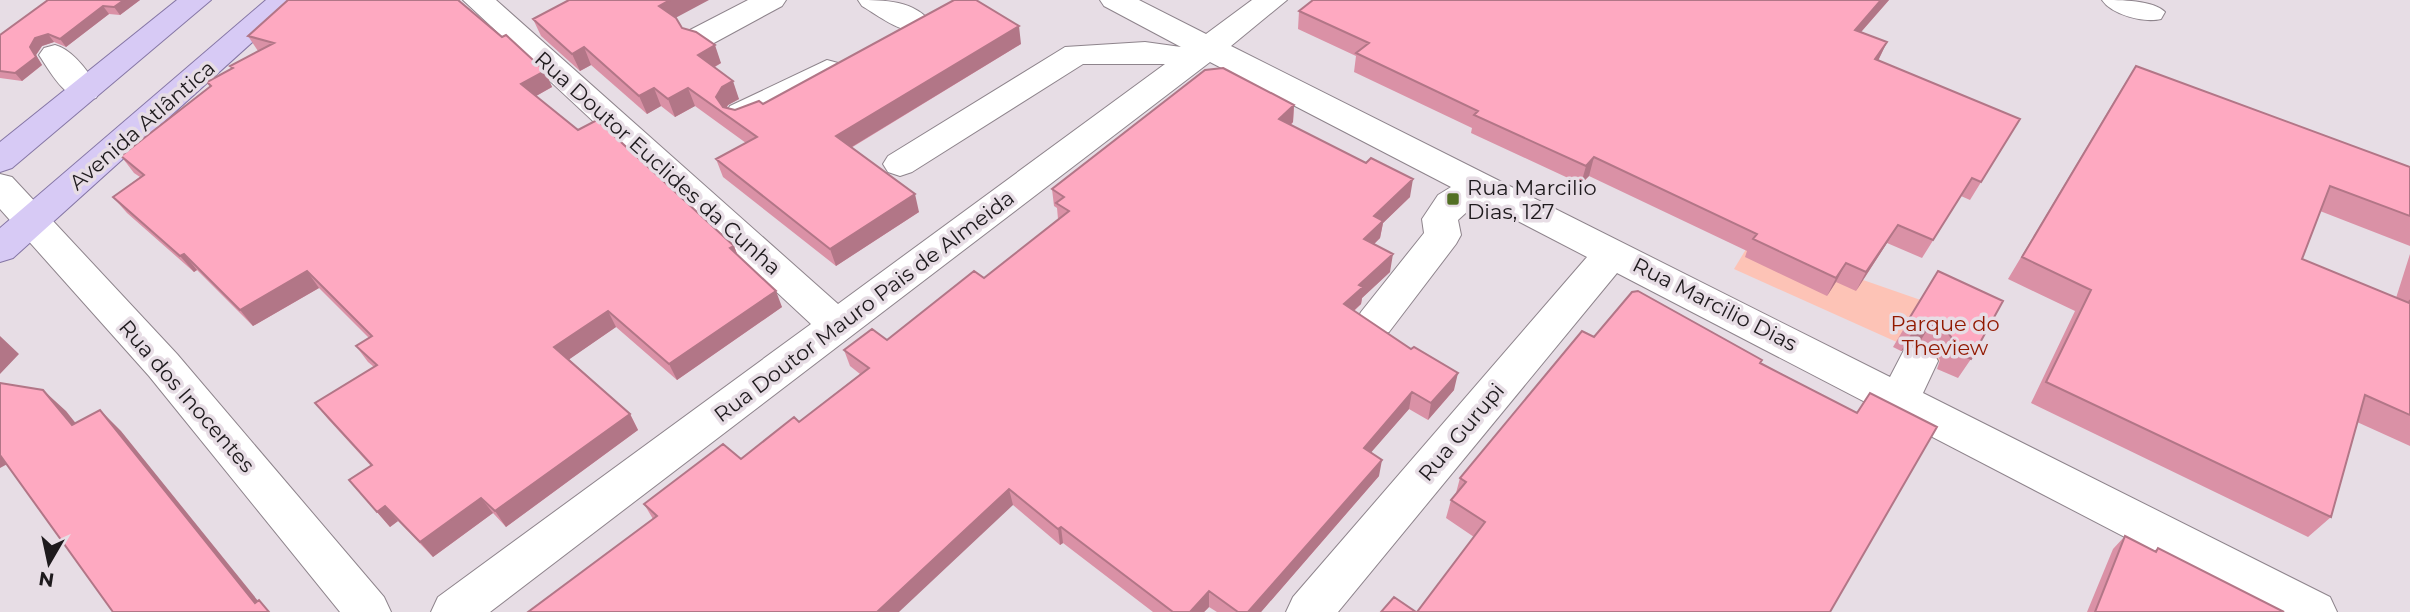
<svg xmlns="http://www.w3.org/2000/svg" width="2410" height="612" font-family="Montserrat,sans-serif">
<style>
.green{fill:#fdc3b6}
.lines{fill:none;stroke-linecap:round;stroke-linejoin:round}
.minor-casing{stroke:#8e848c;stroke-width:2}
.major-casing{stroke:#8576a5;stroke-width:2}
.minor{fill:#fff;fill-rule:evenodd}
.major{fill:#d7caf5;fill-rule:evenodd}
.wall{fill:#da91a6}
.shaded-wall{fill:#b27687}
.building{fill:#fea9c1;stroke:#b27687;stroke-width:2}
.poi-dot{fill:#526f23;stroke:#e7dde5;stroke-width:2.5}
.labels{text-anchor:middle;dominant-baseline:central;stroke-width:7;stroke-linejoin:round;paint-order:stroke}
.street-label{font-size:21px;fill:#1e1a1d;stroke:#e7dde5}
.poi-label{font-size:21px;fill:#1e1a1d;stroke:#e7dde5;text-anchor:start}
.park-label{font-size:21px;fill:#921900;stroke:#e7dde5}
</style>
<rect width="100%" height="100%" fill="#e7dde5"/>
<path class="green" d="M 1751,241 L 1981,321 L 1959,370 L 1734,269 Z"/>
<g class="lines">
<defs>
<path id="minor" d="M 463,0 L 496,0 L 838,304 L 1165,64 L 1083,64 L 912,172 L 900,176 L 888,172 L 883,164 L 888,156 L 1065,47 L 1145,42 L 1181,47 L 1104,6 L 1100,0 L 1139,0 L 1206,34 L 1252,0 L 1287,0 L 1231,46 L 1890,377 L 1904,350 L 1918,346 L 1932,350 L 1938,361 L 1923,393 L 2330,597 L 2337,612 L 2269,612 L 1617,273 L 1338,612 L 1286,612 L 1293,597 L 1587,257 L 1479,201 L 1458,220 L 1461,235 L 1456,244 L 1389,332 L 1375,337 L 1361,332 L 1356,322 L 1361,312 L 1424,233 L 1422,219 L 1438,195 L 1451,187 L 1210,62 L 490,612 L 431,612 L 438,597 L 811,324 Z
M 748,0 L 786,0 L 782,6 L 712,44 L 701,47 L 690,44 L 685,37 L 690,30 Z
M 858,0 C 884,0 915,0 932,24 L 927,31 C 904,36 882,18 862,6 Z
M 2102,0 C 2121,0 2153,0 2165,12 L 2161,19 C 2144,23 2112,15 2102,0 Z
M 55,45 C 74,50 90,74 100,91 L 96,98 C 68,106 53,76 39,55 L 44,48 Z
M 827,60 L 838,63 L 843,70 L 838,77 L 754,122 L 742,125 L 730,122 L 725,114 L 730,106 Z
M 0,174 L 12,177 L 177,354 L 384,597 L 391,612 L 340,612 L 149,376 L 0,209 Z"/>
<path id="major" d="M 177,0 L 211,0 L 12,168 L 0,172 L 0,142 Z
M 266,0 L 299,0 L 13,258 L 0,262 L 0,228 Z"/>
</defs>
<use href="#minor" class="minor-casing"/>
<use href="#major" class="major-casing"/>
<use href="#minor" class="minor"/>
<use href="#major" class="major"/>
</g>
<path class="wall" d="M 48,0 L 140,0 L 120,15 L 109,14 L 66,47 L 54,42 L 42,46 L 36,55 L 42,65 L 22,81 L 0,78 L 0,35 Z
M 1889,0 L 1861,32 L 1887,42 L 1878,60 L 2020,119 L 1970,200 L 1961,196 L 1922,258 L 1887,243 L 1856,291 L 1836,282 L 1827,296 L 1745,257 L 1747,251 L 1589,176 L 1581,184 L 1471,133 L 1472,128 L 1354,72 L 1356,56 L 1298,29 L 1299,11 Z
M 676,18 L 682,28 L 721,63 L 715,67 L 739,99 L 728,105 L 726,107 L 735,110 L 1021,44 L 851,148 L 919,212 L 836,266 L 723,177 L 716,159 L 746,143 L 695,106 L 675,117 L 661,106 L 647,114 L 591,65 L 580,71 L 541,36 L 533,19 Z
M 248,36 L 502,37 L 545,71 L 552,87 L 536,96 L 578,130 L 734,246 L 738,256 L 782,307 L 677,380 L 616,327 L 569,359 L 630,414 L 638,430 L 506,527 L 493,513 L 433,557 L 398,521 L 390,527 L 349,480 L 371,466 L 328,419 L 315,403 L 374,367 L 368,362 L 356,346 L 369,338 L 319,288 L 253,326 L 197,270 L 194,272 L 127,213 L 113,197 L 140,177 L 134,173 L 121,156 L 210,86 L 207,82 L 232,69 L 230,66 L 258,51 Z
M 2136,66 L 2410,167 L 2410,246 L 2320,211 L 2302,259 L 2396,298 L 2410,254 L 2410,446 L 2357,422 L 2331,517 L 2308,537 L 2031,403 L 2075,311 L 2008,279 L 2122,88 Z
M 1294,105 L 1293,122 L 1291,125 L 1410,197 L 1383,223 L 1380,238 L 1374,244 L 1390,272 L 1362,298 L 1361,304 L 1354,311 L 1454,390 L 1428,420 L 1409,409 L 1371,452 L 1379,476 L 1261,612 L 1217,612 L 1209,607 L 1204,612 L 1153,612 L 1063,543 L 1060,545 L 1013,505 L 653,519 L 644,504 L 741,459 L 799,422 L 860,374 L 850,366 L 844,350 L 887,340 L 984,278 L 1058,219 L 1057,208 L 1054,206 L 1052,189 Z
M 1938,271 L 1971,359 L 1958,378 L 1937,369 L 1940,360 L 1933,347 L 1919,343 L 1901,351 L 1893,347 Z
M 1594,337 L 1762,360 L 1761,363 L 1857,413 L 1937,427 L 1474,537 L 1446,518 L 1451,500 L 1456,493 L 1460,478 Z
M 2125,536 L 2154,551 L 2158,548 L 2284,612 L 2087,612 L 2113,549 Z"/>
<path class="shaded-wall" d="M 124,0 L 140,0 L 120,15 L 114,7 Z
M 670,0 L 709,0 L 666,23 L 659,6 Z
M 1881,0 L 1889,0 L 1847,48 L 1855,30 Z
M 103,6 L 109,14 L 66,47 L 60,39 Z
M 1019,26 L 1021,44 L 840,154 L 836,136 Z
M 48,34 L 54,42 L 42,46 L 36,55 L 42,65 L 22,81 L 15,73 L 35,38 Z
M 1887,42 L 1878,61 L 1875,59 Z
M 715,45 L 721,63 L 705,72 L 698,55 Z
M 584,47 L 591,65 L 580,71 L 572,54 Z
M 545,71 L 552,87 L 529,100 L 521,84 Z
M 733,81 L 739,99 L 728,105 L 724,113 L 716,97 L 722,87 Z
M 654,88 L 661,106 L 647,114 L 639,96 Z
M 688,88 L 695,106 L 675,117 L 668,99 Z
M 1294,105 L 1293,122 L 1278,136 L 1279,119 Z
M 1594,157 L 1589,176 L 1581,184 L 1586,166 Z
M 1413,179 L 1410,197 L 1383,223 L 1380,238 L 1362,256 L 1364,239 L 1374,216 Z
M 915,194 L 919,212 L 836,266 L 830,249 Z
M 1898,225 L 1887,243 L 1856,291 L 1866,272 Z
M 734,246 L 740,262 L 730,248 Z
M 184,254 L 197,270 L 194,272 L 180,256 Z
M 1393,254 L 1390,272 L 1362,298 L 1361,304 L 1342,321 L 1344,304 L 1359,285 Z
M 1846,263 L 1836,282 L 1827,296 L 1836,278 Z
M 307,271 L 319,288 L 253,326 L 240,310 Z
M 776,291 L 782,307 L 677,380 L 669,364 Z
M 608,311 L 616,327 L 564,363 L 554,347 Z
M 1931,324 L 1919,343 L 1901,351 L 1913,331 Z
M 0,336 L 19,354 L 0,374 Z
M 1458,373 L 1454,390 L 1428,420 L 1431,403 Z
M 43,390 L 66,411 L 94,446 L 72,425 Z
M 1412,392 L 1409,409 L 1361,464 L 1364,448 Z
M 100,410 L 121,431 L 267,612 L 255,603 Z
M 630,414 L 638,430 L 506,527 L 495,511 Z
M 0,449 L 13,461 L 0,468 Z
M 1382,460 L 1379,476 L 1261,612 L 1248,612 Z
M 1009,489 L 1013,505 L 899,612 L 877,612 Z
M 481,498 L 493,513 L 433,557 L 420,542 Z
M 385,506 L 398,521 L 390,527 L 377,512 Z
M 1061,527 L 1063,543 L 1060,545 L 1058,529 Z
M 1209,591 L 1209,607 L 1204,612 L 1190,612 Z"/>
<path class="building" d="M 48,0 L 124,0 L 114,7 L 103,6 L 60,39 L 48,34 L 35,38 L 30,47 L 36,57 L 15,73 L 0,71 L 0,35 Z
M 288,0 L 458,0 L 502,37 L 506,35 L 545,71 L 521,84 L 578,130 L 597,120 L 734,246 L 730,248 L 776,291 L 669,364 L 608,311 L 554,347 L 630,414 L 495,511 L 481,498 L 420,542 L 385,506 L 377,512 L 349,480 L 372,465 L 315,403 L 377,365 L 356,346 L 372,336 L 307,271 L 240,310 L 184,254 L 180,256 L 113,197 L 144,175 L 121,156 L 211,86 L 207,82 L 233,68 L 230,66 L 274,43 L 248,36 Z
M 569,0 L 670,0 L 659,6 L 676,18 L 682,28 L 696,32 L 715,45 L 698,55 L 733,81 L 722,87 L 716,97 L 723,107 L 735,110 L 759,101 L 763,104 L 954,0 L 976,0 L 1019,26 L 836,136 L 915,194 L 830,249 L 716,159 L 757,137 L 688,88 L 668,99 L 654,88 L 639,96 L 584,47 L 572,54 L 533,19 Z
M 1313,0 L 1881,0 L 1855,30 L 1887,42 L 1875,59 L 2020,119 L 1981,182 L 1972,178 L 1933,240 L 1898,225 L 1866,272 L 1846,263 L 1836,278 L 1753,239 L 1757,234 L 1594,157 L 1586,166 L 1474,115 L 1478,111 L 1356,53 L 1369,43 L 1299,11 Z
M 2136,66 L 2410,167 L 2410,216 L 2330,186 L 2302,259 L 2409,303 L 2410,300 L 2410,415 L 2365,395 L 2331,517 L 2046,382 L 2091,290 L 2022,257 Z
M 1223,68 L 1294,105 L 1279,119 L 1366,163 L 1371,158 L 1413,179 L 1374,216 L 1383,221 L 1364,239 L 1393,254 L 1359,285 L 1363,287 L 1344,304 L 1411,349 L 1414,347 L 1458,373 L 1431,403 L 1412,392 L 1364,448 L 1382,460 L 1248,612 L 1238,612 L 1209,591 L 1190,612 L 1173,612 L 1061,527 L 1058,529 L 1009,489 L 877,612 L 528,612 L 657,516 L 644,504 L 723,444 L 741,459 L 794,417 L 799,422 L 869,368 L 844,350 L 872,329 L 887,340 L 974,271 L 984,278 L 1069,211 L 1056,203 L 1064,197 L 1052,189 L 1205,70 Z
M 1938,271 L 2003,301 L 1971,359 L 1950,349 L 1953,340 L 1945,328 L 1931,324 L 1913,331 L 1904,327 Z
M 1638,291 L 1762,360 L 1760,363 L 1857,413 L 1870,393 L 1937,427 L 1830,612 L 1417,612 L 1485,522 L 1451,500 L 1466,482 L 1460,478 L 1582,331 L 1594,337 L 1632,292 Z
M 0,383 L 43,390 L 72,425 L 100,410 L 255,603 L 259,600 L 269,612 L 113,612 L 0,455 Z
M 2125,536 L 2156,552 L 2158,548 L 2284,612 L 2095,612 Z
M 1394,597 L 1416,612 L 1381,612 Z"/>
<rect class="poi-dot" x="1446" y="192" width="14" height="14" rx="3.5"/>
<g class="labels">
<g class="street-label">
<text transform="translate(142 125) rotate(-41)">Avenida Atlântica</text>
<text transform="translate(658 163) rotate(42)">Rua Doutor Euclides da Cunha</text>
<text transform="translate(1715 304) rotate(27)">Rua Marcilio Dias</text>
<text transform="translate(864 306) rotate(-37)">Rua Doutor Mauro Pais de Almeida</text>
<text transform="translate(187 396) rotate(49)">Rua dos Inocentes</text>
<text transform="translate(1461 432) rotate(-50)">Rua Gurupi</text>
</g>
<g class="poi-label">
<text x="1467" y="187">Rua Marcilio<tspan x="1467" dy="24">Dias, 127</tspan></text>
</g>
<g class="park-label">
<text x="1945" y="323">Parque do<tspan x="1945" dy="24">Theview</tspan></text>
</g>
</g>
<g transform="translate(49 563) rotate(189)" stroke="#e7dde5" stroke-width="5" paint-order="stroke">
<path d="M0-5L12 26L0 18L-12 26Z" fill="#1e1a1d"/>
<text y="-10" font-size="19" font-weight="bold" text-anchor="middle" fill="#1e1a1d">N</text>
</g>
</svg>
